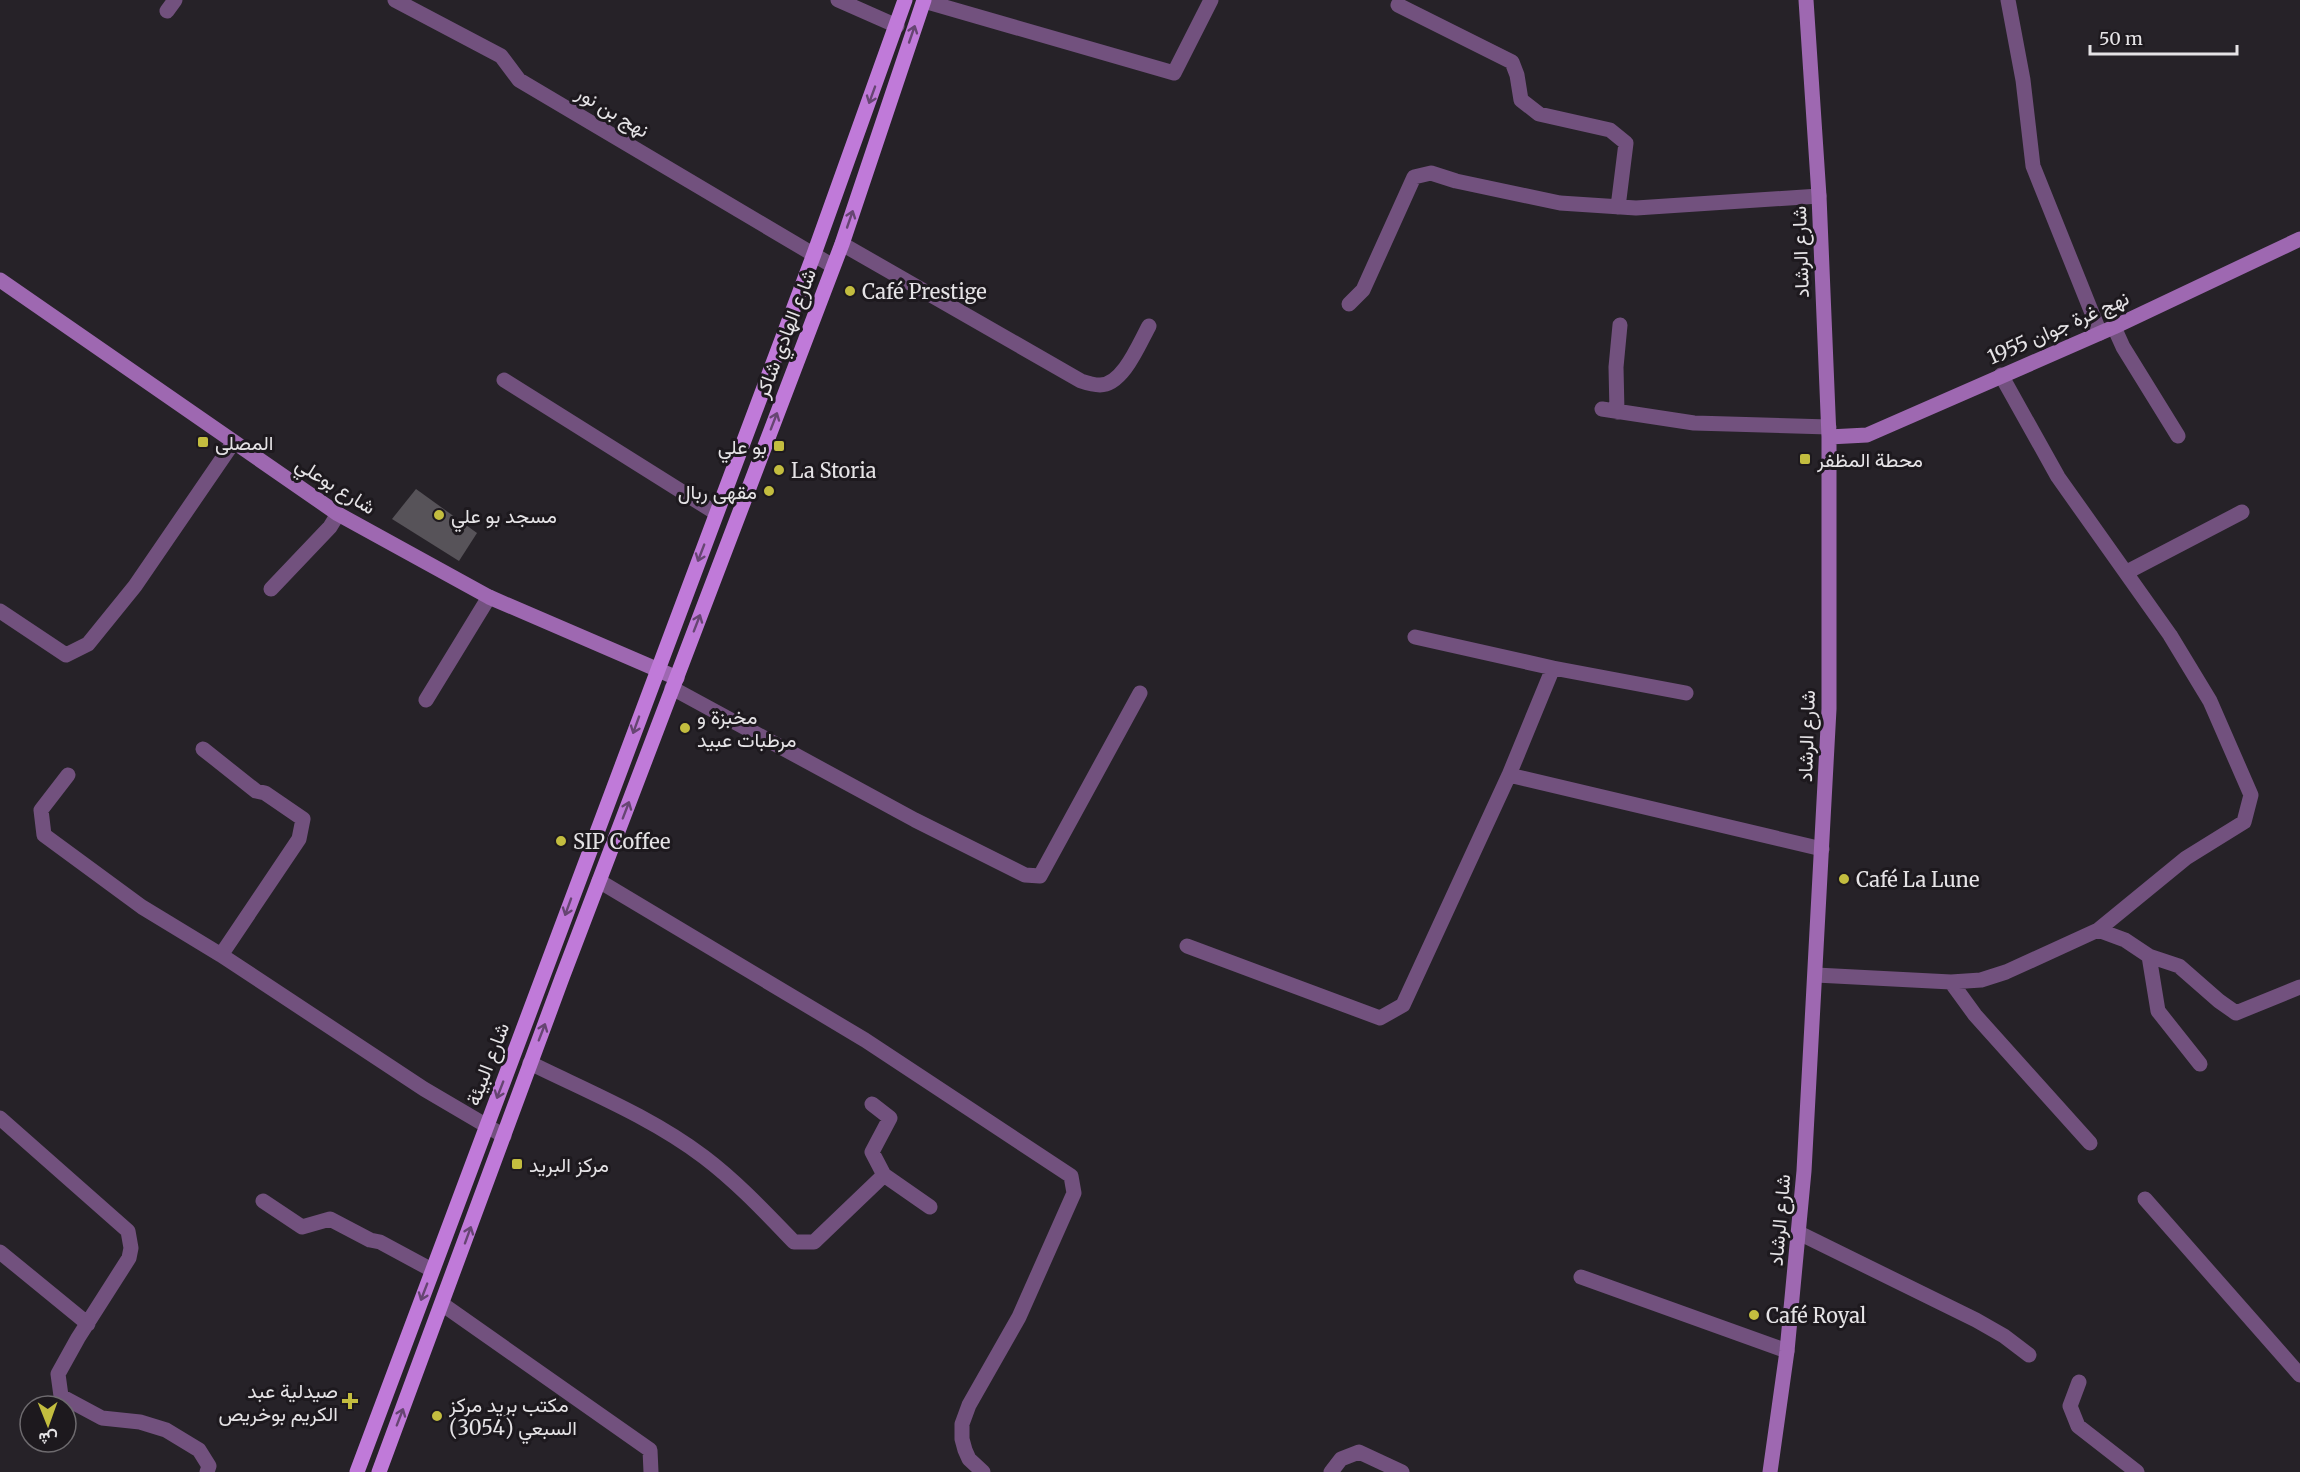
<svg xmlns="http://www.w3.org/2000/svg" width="2300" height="1472" font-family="Merriweather,Vazirmatn,serif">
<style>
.building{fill:#575359}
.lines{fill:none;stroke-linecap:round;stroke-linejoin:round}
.street{stroke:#72517e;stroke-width:15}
.secondary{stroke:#9e68b1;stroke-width:15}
.primary{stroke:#c07ad9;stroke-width:15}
.oneway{stroke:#664572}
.poi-dot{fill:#c3bd3f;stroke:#1d191e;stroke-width:2}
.labels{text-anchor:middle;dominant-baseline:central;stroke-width:6;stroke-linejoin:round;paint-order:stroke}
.street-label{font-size:20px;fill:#e5e3e6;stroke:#1d191e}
.poi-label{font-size:20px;fill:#e5e3e6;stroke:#1d191e;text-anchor:start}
</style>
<rect width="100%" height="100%" fill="#262228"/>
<path class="building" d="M 416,489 L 477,533 L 459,561 L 392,519 Z"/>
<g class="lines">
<path class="street" d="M 395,0 L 501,56 L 519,80 L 833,266
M 838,0 L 897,26
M 2008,0 L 2023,80 L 2033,166 L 2100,333
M 924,1 L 1174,73 L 1211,0
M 1398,5 L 1512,62 L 1517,75 L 1521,100 L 1539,114 L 1610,130 L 1626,143 L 1618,207
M 167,11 L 175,0
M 842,244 L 1081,381 C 1087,383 1094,385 1100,385 C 1123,385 1139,344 1149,326
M 1349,304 L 1363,290 L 1414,177 L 1431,173 L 1456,181 L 1560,203 L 1636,208 L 1819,196
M 2114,327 L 2123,347 L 2178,436
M 2001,375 L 2058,477 L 2170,635 L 2210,701 L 2251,795 L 2244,822 L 2186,858 L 2098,930
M 504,380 L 716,513
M 1602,409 L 1694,423 L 1829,427
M 1617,412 L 1616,367 L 1620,325
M 2127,572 L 2242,512
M 271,589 L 330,527 L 338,514
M 0,611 L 66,655 L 88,644 L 135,586 L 233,443
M 1415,637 L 1553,668 L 1509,775
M 1553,668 L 1686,693
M 672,688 L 915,820 L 1025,875 L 1040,876 L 1140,693
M 426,700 L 489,597
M 203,749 L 256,791 L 265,793 L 303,819 L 299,839 L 221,955
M 68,775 L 41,810 L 44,835 L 142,907 L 221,955 L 424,1089 L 504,1136
M 599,881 L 865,1040 L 1071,1176 L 1074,1193 L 1019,1317 L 969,1405 L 962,1424 L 962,1439 L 965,1450 L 969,1459 L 983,1472
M 1187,946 L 1380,1018 L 1403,1005 L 1509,775 L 1822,849
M 2149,956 L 2158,1011 L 2200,1064
M 1816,975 L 1951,982 L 1981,980 L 2006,972 L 2098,930 L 2125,940 L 2149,956 L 2179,966 L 2219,1001 L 2236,1013 L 2300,987
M 1951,982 L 1975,1015 L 2090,1143
M 530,1063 C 589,1092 651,1117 704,1157 C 737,1182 765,1212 794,1242 L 814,1242 L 884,1175 L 930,1207
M 872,1104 L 890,1118 L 872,1152 L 884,1175
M 0,1118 L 128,1231 L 131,1248 L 129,1258 L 78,1338 L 58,1374 L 61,1396 L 102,1418 L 140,1422 L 166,1430 L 199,1450 L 209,1466 L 207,1472
M 2145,1199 L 2300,1375
M 263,1201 L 302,1227 L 330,1219 L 370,1240 L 380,1242 L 432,1270
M 1799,1233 L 1976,1320 L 2004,1336 L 2029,1355
M 0,1252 L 88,1324
M 1581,1277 L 1787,1351
M 442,1304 L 650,1450 L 651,1472
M 2079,1382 L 2070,1406 L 2078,1426 L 2137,1472
M 1331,1472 L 1341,1459 L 1359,1452 L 1402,1472"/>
<path class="secondary" d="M 0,280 L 338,514 L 489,597 L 677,678
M 1829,437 L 1867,435 L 2114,327 L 2300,239
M 1770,1472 L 1787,1351 L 1804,1171 L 1829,709 L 1829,437 L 1819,196 L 1806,0"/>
<path class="primary" d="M 357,1472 L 814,254 L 905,0
M 379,1472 L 562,978 L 842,244 L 924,0"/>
</g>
<defs><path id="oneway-shaft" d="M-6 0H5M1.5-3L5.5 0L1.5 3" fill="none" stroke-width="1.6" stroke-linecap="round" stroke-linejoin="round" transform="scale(1.5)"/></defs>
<g class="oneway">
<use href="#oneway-shaft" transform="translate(912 34) rotate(-71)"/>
<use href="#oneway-shaft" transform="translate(872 95) rotate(110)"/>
<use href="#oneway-shaft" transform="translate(850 219) rotate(-71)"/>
<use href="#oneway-shaft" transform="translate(774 421) rotate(-69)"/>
<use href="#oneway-shaft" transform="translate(701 553) rotate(111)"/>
<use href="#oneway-shaft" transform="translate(697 623) rotate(-69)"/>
<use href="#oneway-shaft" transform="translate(636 725) rotate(110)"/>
<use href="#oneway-shaft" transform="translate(626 810) rotate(-69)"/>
<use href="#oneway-shaft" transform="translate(568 907) rotate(110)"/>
<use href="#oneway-shaft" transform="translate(542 1032) rotate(-69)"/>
<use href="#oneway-shaft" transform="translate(500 1090) rotate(111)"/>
<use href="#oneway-shaft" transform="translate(468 1235) rotate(-70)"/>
<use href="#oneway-shaft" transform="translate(424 1292) rotate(111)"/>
<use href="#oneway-shaft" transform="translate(400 1417) rotate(-69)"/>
</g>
<g class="poi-dot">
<circle cx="850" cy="291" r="6"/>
<rect x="197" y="436" width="12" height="12" rx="3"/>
<rect x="773" y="440" width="12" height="12" rx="3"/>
<rect x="1799" y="453" width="12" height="12" rx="3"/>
<circle cx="779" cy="470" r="6"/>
<circle cx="769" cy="491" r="6"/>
<circle cx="439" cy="515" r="6"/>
<circle cx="685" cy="728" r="6"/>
<circle cx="561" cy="841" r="6"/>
<circle cx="1844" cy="879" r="6"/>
<rect x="511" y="1158" width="12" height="12" rx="3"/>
<circle cx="1754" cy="1315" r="6"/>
<path d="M347 1392h6v6h6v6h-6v6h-6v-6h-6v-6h6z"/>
<circle cx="437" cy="1416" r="6"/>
</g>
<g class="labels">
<g class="street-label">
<text transform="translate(613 111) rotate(31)">نهج بن نور</text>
<text transform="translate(1800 252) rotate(-92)">شارع الرشاد</text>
<text transform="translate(2058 327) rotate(-24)">نهج غرة جوان 1955</text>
<text transform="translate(785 333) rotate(-69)">شارع الهادي شاكر</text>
<text transform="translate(336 485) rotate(32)">شارع بوعلي</text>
<text transform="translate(1806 736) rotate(-88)">شارع الرشاد</text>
<text transform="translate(487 1064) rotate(-69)">شارع البيئة</text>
<text transform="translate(1779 1220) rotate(-85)">شارع الرشاد</text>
</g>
<g class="poi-label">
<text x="862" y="291">Café Prestige</text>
<text x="215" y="442">المصلى</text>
<text x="767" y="446" text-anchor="end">بو علي</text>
<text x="1817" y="459">محطة المظفر</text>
<text x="791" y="470">La Storia</text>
<text x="757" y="491" text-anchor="end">مقهى ربال</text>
<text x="451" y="515">مسجد بو علي</text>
<text x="697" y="716">مخبزة و<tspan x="697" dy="23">مرطبات عبيد</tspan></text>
<text x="573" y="841">SIP Coffee</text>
<text x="1856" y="879">Café La Lune</text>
<text x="529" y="1164">مركز البريد</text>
<text x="1766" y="1315">Café Royal</text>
<text x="338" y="1390" text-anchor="end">صيدلية عبد<tspan x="338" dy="23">الكريم بوخريص</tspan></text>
<text x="449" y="1404">مكتب بريد مركز<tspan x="449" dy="23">السبعي (3054)</tspan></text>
</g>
</g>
<g transform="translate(48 1424) rotate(179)"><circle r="28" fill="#1d191e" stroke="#6d6a6e" stroke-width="1.5"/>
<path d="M0-4.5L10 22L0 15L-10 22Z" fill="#c3bd3f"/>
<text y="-9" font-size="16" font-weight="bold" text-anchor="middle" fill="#e5e3e6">ش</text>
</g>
<path d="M2090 45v9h147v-9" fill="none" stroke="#e5e3e6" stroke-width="3"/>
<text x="2099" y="45" font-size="18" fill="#e5e3e6" stroke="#1d191e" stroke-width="4.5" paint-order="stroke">50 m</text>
</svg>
